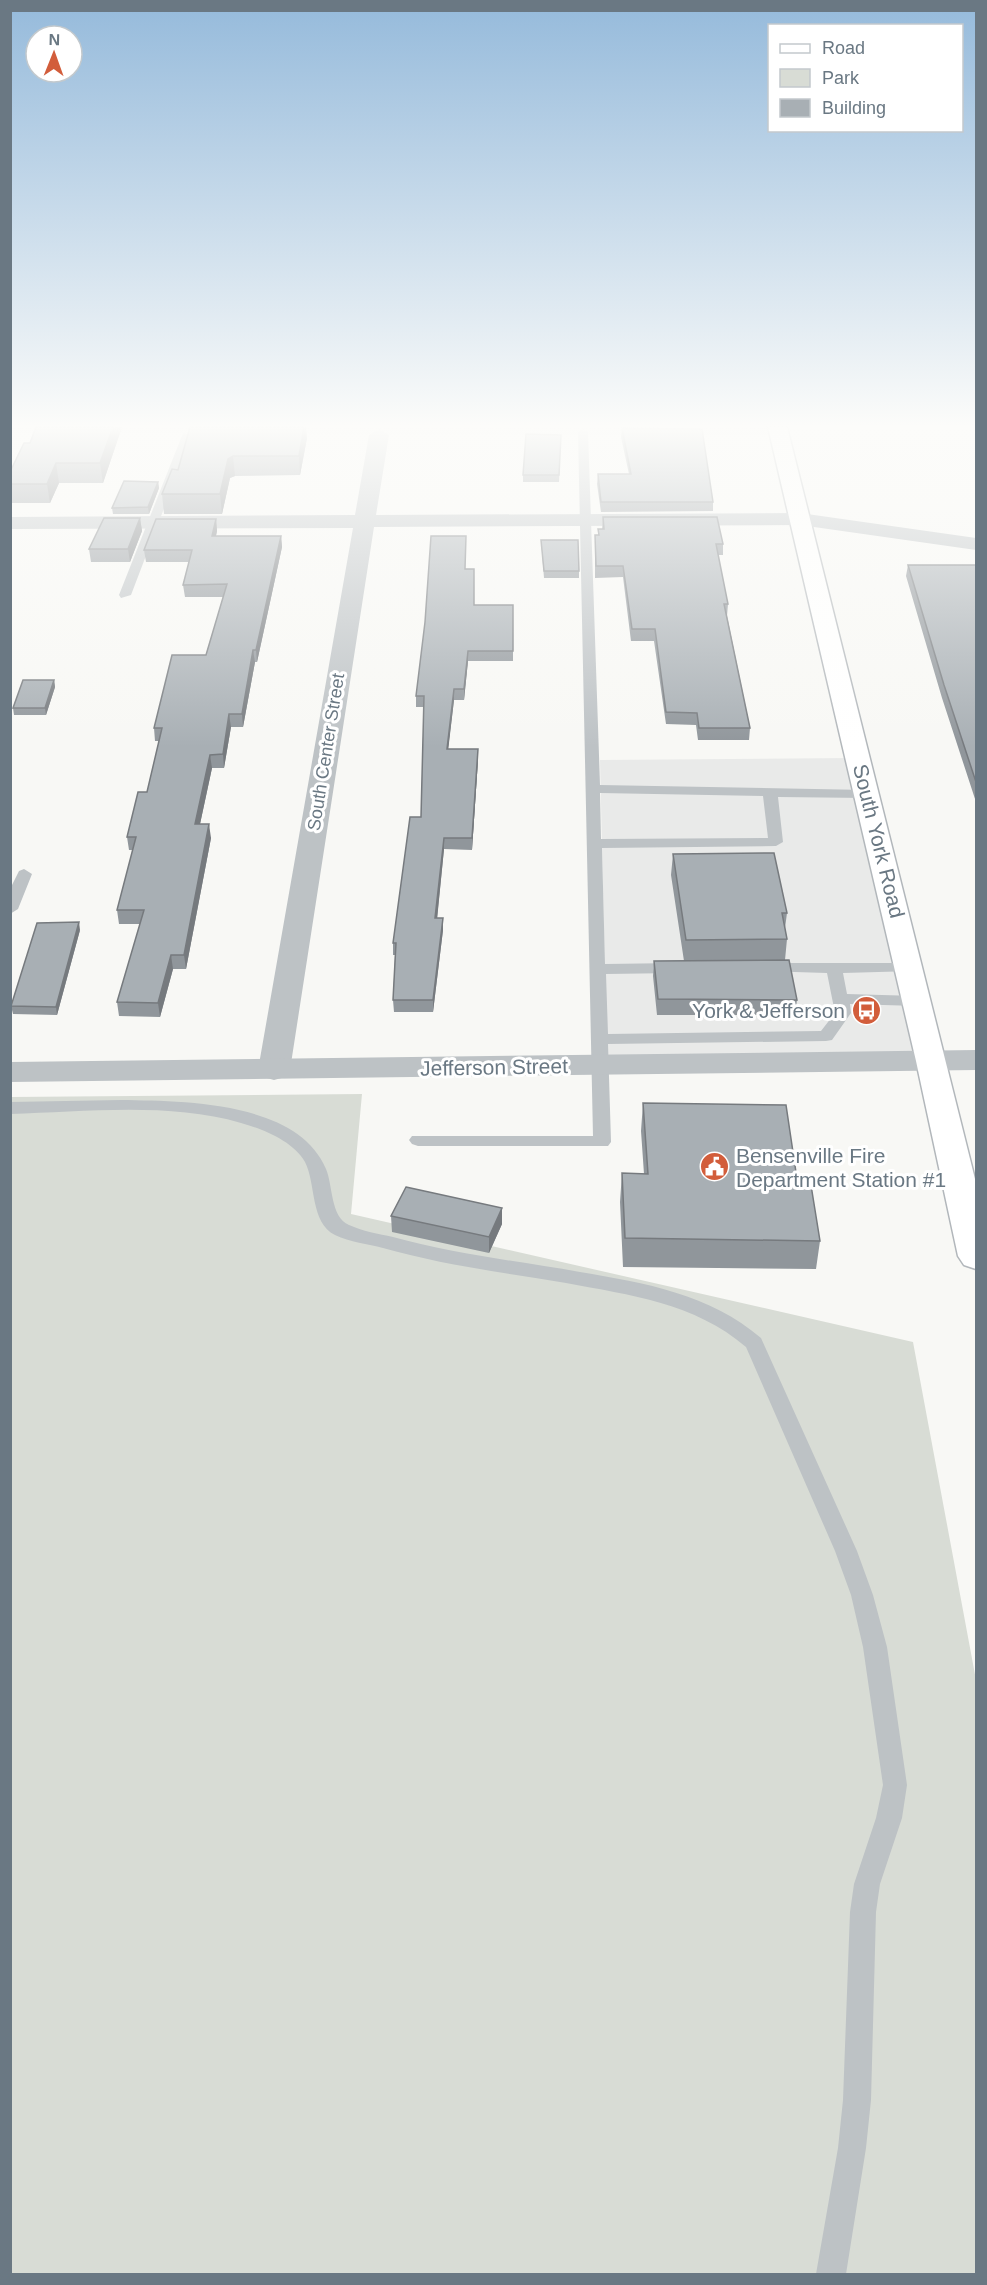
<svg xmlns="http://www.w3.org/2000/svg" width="987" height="2285" font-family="Helvetica,sans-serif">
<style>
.built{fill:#e9eae9}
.green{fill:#d8dcd5}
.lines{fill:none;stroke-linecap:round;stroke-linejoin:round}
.secondary-casing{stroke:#b2b7bb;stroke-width:3}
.service{fill:#bdc2c5;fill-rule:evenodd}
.minor{fill:#bdc2c5;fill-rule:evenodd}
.tertiary{fill:#bdc2c5;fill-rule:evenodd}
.secondary{fill:#fff;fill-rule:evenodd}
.wall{fill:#90969b}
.shaded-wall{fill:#767a7e}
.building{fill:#a8afb4;stroke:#767a7e;stroke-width:1.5}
.labels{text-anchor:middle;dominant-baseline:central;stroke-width:6;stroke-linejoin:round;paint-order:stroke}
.far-street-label{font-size:18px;fill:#6a7883;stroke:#fff}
.street-label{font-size:21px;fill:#6a7883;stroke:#fff}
.poi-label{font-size:21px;fill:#6a7883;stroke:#fff;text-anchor:end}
</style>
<rect width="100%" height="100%" fill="#f8f8f5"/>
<path class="built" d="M 11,427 L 771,427 L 773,435 L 11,433 Z
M 852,758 L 922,1053 L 607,1058 L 600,760 Z"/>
<path class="green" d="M 362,1094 L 351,1214 L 913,1342 L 976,1680 L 976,2274 L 11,2274 L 10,1097 Z"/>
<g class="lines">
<defs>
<path id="secondary" d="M 768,427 L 787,427 L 976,1183 L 976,1269 L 964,1265 L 958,1256 L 916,1061 Z"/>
</defs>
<use href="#secondary" class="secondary-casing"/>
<path class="service" d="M 583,429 L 588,432 L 600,785 L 867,790 L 874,794 L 867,798 L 778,797 L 783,842 L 776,846 L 602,848 L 605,964 L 677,963 L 685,968 L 677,973 L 606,974 L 608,1034 L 821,1031 L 835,1013 L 827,973 L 762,971 L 760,968 L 762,965 L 768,963 L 908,963 L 916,968 L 914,971 L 843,973 L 847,994 L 917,996 L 925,1001 L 917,1006 L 850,1004 L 851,1013 L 832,1040 L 826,1041 L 608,1044 L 611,1142 L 608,1146 L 418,1146 L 412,1144 L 409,1140 L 412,1136 L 593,1136 L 578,432 ZM 600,793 L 763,796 L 768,838 L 601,839 Z
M 183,433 L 192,435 L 131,595 L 121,598 L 119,595 Z
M 24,869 L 32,874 L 18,909 L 10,914 L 10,889 L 19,871 Z
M 121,1100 C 183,1101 298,1101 326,1169 C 333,1185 330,1217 349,1225 C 362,1231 379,1234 393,1237 C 454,1254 518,1261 580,1272 C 645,1283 710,1294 761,1338 L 857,1551 L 873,1595 L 887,1647 L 907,1785 L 902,1818 L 880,1884 L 876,1912 L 871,2100 L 866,2148 L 846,2274 L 816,2274 L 838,2148 L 843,2100 L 850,1912 L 854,1884 L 876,1818 L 883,1785 L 863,1647 L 851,1595 L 835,1551 L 746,1347 C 695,1303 630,1295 566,1283 C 505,1273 443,1265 383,1248 C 368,1244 350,1242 335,1235 C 310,1223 316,1183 305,1162 C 293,1141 263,1129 241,1123 C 168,1102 85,1112 10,1114 L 10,1102 Z"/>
<path class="minor" d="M 379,429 L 389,435 L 376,515 L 800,513 L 976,538 L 976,550 L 800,525 L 374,527 L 290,1070 L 285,1077 L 274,1080 L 263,1077 L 258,1070 L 353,528 L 10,529 L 10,517 L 355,515 L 369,435 Z"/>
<path class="tertiary" d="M 976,1050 L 976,1070 L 10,1082 L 10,1062 Z"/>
<use href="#secondary" class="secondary"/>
</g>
<path class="wall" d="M 36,427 L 122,427 L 103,483 L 59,483 L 50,503 L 10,503 L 10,472 L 30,443 Z
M 622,428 L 713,502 L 713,511 L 601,512 L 597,484 L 598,474 L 629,474 L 621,437 Z
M 561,435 L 559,482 L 523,482 L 523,475 Z
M 307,438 L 300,475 L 235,476 L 230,478 L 222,514 L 164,514 L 162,494 L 178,470 Z
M 158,482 L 159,488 L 149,514 L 113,514 L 112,508 Z
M 603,517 L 723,544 L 723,555 L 718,555 L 728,604 L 727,616 L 750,728 L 749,740 L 698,740 L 696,725 L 666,724 L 654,641 L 631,641 L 623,577 L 595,578 L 595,535 L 598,535 L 598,529 L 602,529 Z
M 140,518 L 142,531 L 130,562 L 91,562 L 89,549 Z
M 216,519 L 217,531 L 216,536 L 281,536 L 282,547 L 257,662 L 255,662 L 243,727 L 231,727 L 224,768 L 212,768 L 200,824 L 211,838 L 186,969 L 173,969 L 160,1017 L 119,1016 L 117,1002 L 140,924 L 119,924 L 117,910 L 133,850 L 129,850 L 127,837 L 147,792 L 159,741 L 155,741 L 154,728 L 206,655 L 223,597 L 185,597 L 183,585 L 189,562 L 146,562 L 144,550 Z
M 541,540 L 579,571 L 579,578 L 544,578 Z
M 908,565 L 976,565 L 976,802 L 942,698 L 906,576 Z
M 474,605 L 513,605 L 513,661 L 468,661 L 464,700 L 454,700 L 448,749 L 478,760 L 472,850 L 444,849 L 437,918 L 443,918 L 443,930 L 433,1012 L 394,1012 L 393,1000 L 395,955 L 393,955 L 393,943 L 421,817 L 424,707 L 416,707 L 416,696 Z
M 54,680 L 55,687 L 46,715 L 14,715 L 13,708 Z
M 673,854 L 787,913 L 785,928 L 787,939 L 785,960 L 797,1000 L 795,1015 L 657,1015 L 653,976 L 654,961 L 684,961 L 671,875 Z
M 80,930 L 57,1015 L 13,1014 L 11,1006 Z
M 643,1103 L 797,1179 L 820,1241 L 816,1269 L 623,1267 L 620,1202 L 622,1173 L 644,1174 L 641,1131 Z
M 391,1216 L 502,1224 L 489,1253 L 392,1232 Z"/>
<path class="shaded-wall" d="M 113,427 L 122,427 L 103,483 L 100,463 Z
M 304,427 L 306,427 L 307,438 L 300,475 L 299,456 Z
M 233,456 L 235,476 L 230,478 L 222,514 L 220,494 L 228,459 Z
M 56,463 L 59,483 L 50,503 L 47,484 Z
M 158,482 L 159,488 L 149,514 L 148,507 Z
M 140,518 L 142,531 L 130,562 L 128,549 Z
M 216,519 L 217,531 L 213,548 L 212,536 Z
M 281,536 L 282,547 L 257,662 L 256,650 Z
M 253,650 L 255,662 L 243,727 L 242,714 Z
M 468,651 L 468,661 L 464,700 L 464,689 Z
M 54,680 L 55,687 L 46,715 L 45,708 Z
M 454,689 L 454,700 L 447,760 L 447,749 Z
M 229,714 L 231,727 L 224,768 L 223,754 Z
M 478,749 L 478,760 L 472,850 L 472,838 Z
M 210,755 L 212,768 L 197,838 L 195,824 Z
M 209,824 L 211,838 L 186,969 L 184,955 Z
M 444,838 L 444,849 L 436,930 L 435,918 Z
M 443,918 L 443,930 L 433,1012 L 433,1000 Z
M 79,922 L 80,930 L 57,1015 L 56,1007 Z
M 171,955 L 173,969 L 160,1017 L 158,1003 Z
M 502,1208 L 502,1224 L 489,1253 L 489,1237 Z"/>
<path class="building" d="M 36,427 L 113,427 L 100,463 L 56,463 L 47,484 L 10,484 L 10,472 L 24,443 L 30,443 Z
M 190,427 L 304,427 L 299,456 L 233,456 L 228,459 L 220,494 L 162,494 L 172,469 L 178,470 Z
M 622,428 L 702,429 L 713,502 L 601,502 L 598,474 L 631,474 Z
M 526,434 L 561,435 L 559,475 L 523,475 Z
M 124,481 L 158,482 L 148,507 L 112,508 Z
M 603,517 L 717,517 L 723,544 L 716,544 L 728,604 L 724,604 L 750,728 L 699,728 L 697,713 L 666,712 L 655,629 L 632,629 L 623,566 L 596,566 L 595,535 L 599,535 L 598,529 L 604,529 Z
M 104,518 L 140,518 L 128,549 L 89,549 Z
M 156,519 L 216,519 L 212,536 L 281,536 L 256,650 L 253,650 L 242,714 L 229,714 L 223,754 L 210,755 L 195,824 L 209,824 L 184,955 L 171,955 L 158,1003 L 117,1002 L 144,910 L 117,910 L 136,837 L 127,837 L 138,792 L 147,792 L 162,728 L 154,728 L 172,655 L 206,655 L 227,584 L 183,585 L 192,550 L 144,550 Z
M 431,536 L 466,536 L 465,569 L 474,569 L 474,605 L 513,605 L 513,651 L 468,651 L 464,689 L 454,689 L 447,749 L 478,749 L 472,838 L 444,838 L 435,918 L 443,918 L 433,1000 L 393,1000 L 396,943 L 393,943 L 410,817 L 421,817 L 424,696 L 416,696 L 425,622 Z
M 541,540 L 578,540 L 579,571 L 544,571 Z
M 908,565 L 976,565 L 976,782 L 944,685 Z
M 23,680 L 54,680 L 45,708 L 13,708 Z
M 774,853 L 787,913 L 782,913 L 787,939 L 686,940 L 673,854 Z
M 79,922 L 56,1007 L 11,1006 L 37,923 Z
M 789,960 L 797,1000 L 658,999 L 654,961 Z
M 643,1103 L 786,1105 L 797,1179 L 810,1179 L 820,1241 L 625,1238 L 622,1173 L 648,1174 Z
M 406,1187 L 502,1208 L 489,1237 L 391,1216 Z"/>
<linearGradient id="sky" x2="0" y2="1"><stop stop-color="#95badb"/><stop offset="0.57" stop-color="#fcfcfa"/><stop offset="1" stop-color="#fcfcfa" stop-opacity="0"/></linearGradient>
<rect width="987" height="747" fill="url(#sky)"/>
<defs>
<symbol id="bus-disc" viewBox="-11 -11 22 22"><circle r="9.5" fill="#d25d3b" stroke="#fff"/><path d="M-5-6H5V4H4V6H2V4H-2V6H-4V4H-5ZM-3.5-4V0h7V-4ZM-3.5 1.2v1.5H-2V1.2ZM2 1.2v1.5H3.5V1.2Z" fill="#fff"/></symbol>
<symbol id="civic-disc" viewBox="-11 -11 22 22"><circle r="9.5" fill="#d25d3b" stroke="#fff"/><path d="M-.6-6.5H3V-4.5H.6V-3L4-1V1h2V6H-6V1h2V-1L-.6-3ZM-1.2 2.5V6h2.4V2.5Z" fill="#fff"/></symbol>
</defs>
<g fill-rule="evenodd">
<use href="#bus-disc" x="850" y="994" width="33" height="33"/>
<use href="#civic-disc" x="698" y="1150" width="33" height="33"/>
</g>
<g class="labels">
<g class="far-street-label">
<text transform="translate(326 752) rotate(-81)">South Center Street</text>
</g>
<g class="street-label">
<text transform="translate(879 841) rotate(76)">South York Road</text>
<text transform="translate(494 1067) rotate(-1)">Jefferson Street</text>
</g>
<g class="poi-label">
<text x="845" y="1010">York &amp; Jefferson</text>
<text x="736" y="1155" text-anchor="start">Bensenville Fire<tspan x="736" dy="24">Department Station #1</tspan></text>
</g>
</g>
<rect width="987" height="2285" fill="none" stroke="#6a7883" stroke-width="24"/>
<rect x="768" y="24" width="195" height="108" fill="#ffffff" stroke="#c3c9cd" stroke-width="1.5"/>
<rect x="780" y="44" width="30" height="9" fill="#ffffff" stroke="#c3c9cd" stroke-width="1.5"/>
<text x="822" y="54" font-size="18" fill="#6a7883">Road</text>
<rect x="780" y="69" width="30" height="18" fill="#d8dcd5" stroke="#c3c9cd" stroke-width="1.5"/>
<text x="822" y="84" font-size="18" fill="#6a7883">Park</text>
<rect x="780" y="99" width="30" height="18" fill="#a8afb4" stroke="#c3c9cd" stroke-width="1.5"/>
<text x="822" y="114" font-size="18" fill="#6a7883">Building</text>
<g transform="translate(54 54) rotate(1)"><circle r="28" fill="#ffffff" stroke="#c3c9cd" stroke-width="1.5"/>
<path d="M0-4.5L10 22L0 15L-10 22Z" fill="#d25d3b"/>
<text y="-9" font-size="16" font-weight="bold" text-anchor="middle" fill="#6a7883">N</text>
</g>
</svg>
